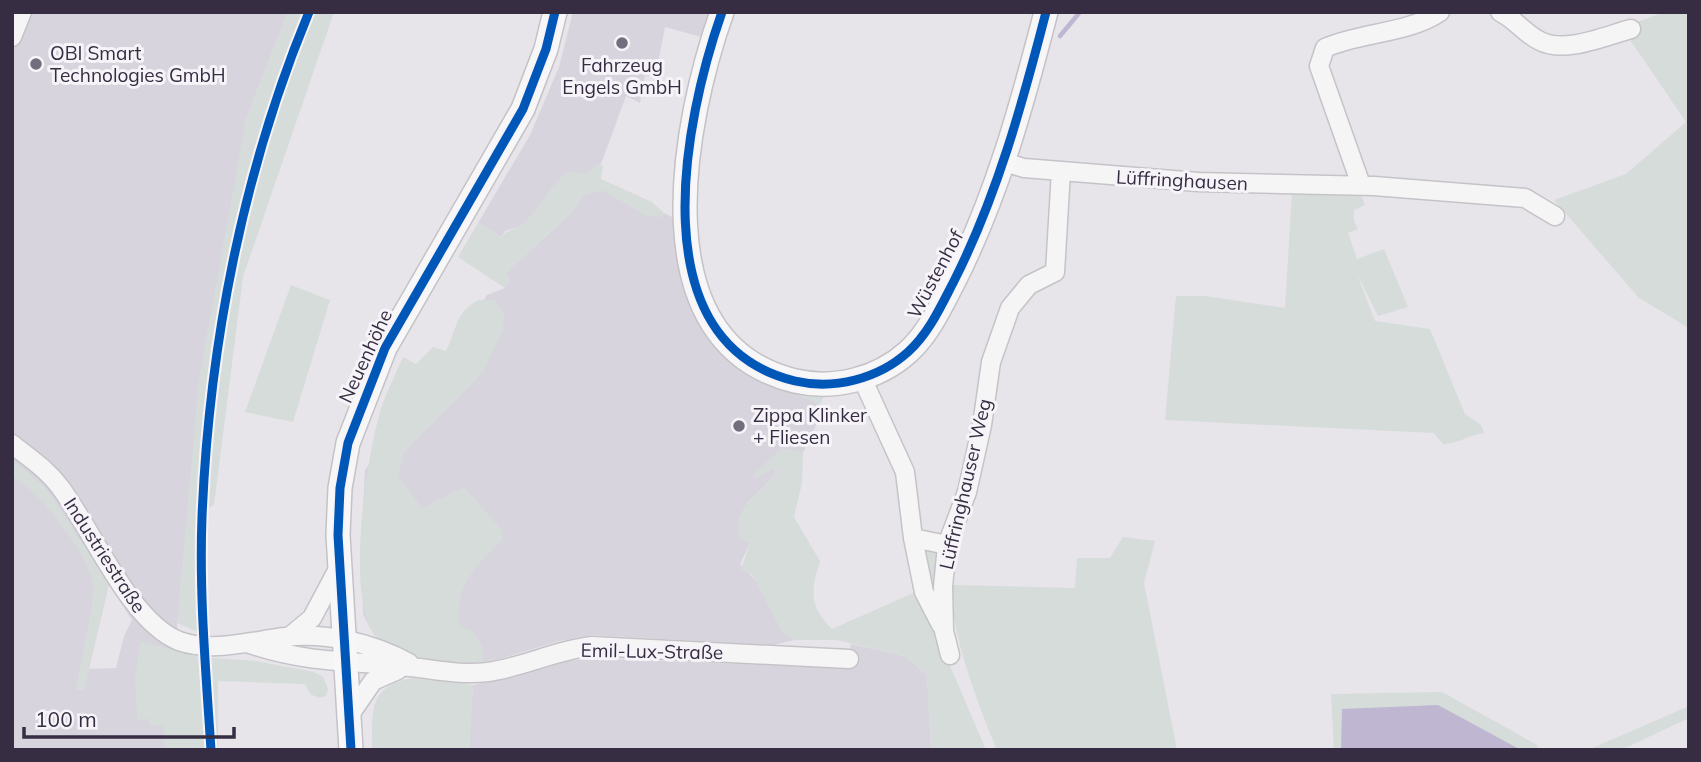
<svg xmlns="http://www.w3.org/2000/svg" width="1701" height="762" font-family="Mulish,sans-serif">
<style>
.built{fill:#d7d4dd;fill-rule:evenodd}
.green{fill:#d5dcda}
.water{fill:#bfb7d2}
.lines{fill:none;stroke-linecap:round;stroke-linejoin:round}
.stream{stroke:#bfb7d2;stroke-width:4.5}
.minor-casing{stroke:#c5c3c8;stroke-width:21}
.major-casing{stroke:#c4c2c7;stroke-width:26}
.minor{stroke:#f5f5f6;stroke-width:18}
.major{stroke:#f8f7f8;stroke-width:23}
.cycleway-casing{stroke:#f6f4f8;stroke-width:13}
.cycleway{stroke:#0057b8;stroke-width:9}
.poi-dot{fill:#746d7d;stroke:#f6f4f8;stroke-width:2.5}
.labels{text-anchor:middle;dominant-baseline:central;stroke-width:6;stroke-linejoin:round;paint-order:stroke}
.poi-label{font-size:19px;fill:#362d42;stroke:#f6f4f8;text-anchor:start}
.street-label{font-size:19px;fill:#362d42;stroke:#f6f4f8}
</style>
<rect width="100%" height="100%" fill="#e7e5ea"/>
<path class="built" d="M 12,12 L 288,12 L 246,119 L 177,623 L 188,750 L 12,750 ZM 109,584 L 132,620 L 124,636 L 116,668 L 89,669 Z
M 573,12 L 714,12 L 705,38 L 665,27 L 658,63 L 653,63 L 650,76 L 645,76 L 640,103 L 626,96 L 601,164 L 538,207 L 522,226 L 505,231 L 501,237 L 478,223 L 530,135 L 559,67 Z
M 602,190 L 660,217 L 664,213 L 676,219 L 683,277 L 706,324 L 825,392 L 819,406 L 824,408 L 803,453 L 782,449 L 753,475 L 756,478 L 773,468 L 776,474 L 747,503 L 750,543 L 740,564 L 756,581 L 782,631 L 794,640 L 773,645 L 592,635 L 559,641 L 496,660 L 457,664 L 422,657 L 384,644 L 370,628 L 363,614 L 361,545 L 365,470 L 438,376 L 487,295 L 505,288 L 505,274 L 571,213 L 584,195 Z
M 851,644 L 905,656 L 927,675 L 931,750 L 469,750 L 473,685 L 516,677 L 568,661 L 594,658 L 813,667 L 850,650 Z"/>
<path class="green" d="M 288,12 L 334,12 L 243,277 L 214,505 L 206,509 L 199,503 L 198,632 L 177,623 L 199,379 L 246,119 Z
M 1664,12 L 1689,12 L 1689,328 L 1639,298 L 1554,200 L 1626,174 L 1686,122 L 1622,28 Z
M 598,164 L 603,166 L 601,179 L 652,202 L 664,213 L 660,217 L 646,216 L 602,190 L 584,195 L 571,213 L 506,273 L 510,280 L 505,288 L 458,257 L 478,223 L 501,237 C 507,229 517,230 524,223 C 540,207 550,186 567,172 L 587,173 Z
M 1292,193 L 1360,193 L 1365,205 L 1354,210 L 1354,221 L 1358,229 L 1348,233 L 1357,259 L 1384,249 L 1408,307 L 1378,316 L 1357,274 L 1375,321 L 1430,329 L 1465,414 L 1481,425 L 1484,433 C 1468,435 1459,444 1443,444 L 1434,433 L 1165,420 L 1176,296 L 1205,296 L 1285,308 Z
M 291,285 L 330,300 L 293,422 L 245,412 Z
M 479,300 L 494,300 L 504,312 L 503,329 L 483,372 L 403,454 L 398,476 L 422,508 L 464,487 L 502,530 L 503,539 C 474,569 456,581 459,626 L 473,631 L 482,646 L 483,662 C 454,664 396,660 376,637 C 345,600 366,462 379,416 C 384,396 395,376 403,357 L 416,364 L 433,347 L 446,351 C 457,330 455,311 479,300 Z
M 756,375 L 825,392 L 819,406 C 805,394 772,390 753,378 Z
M 782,448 L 803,453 L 802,483 L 794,517 L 820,561 C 811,591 808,605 832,629 L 918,591 L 986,750 L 931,750 L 927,675 L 905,656 L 837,640 L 794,640 L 782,631 L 752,575 L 741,569 L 750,543 L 740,539 C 728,512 760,492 776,474 L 773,468 L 756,478 L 753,475 Z
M 12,460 L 45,487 L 109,583 L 84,690 L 76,690 C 79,671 96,597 93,583 C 86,551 40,492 12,476 Z
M 1123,537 L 1155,541 L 1144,583 L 1177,750 L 997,750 C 979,707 949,630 952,585 L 1075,588 L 1077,558 L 1110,558 Z
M 922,548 L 935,550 L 937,554 L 934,595 L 929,587 Z
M 140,641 L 199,657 L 256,661 L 314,672 L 323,677 L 328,689 L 326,696 L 319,698 L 310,694 L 305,684 L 218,681 L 218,750 L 165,750 L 164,725 L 150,726 L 149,719 L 137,720 L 135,679 Z
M 412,678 L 473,685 L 469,750 L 372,750 C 373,711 367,687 412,678 Z
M 1442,692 L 1537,745 L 1538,750 L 1334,750 L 1331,694 Z
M 1689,706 L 1689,718 L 1621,750 L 1588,750 Z"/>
<path class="water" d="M 1438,705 L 1521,750 L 1341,750 L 1342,709 Z"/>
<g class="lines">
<path class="stream" d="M 1060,36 L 1080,12"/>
<defs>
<path id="minor" d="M 1500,12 C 1515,19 1525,34 1540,41 C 1565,54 1605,36 1631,29
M 12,37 L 22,12
M 1004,162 L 1024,168 L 1198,182 L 1374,186 L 1525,198 L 1555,216
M 1361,185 L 1319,66 L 1325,48 C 1361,32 1407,34 1440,12
M 862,378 L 905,472 L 913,538 L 924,592 L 941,625
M 12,444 C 29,458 47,469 60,487 C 92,529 130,622 179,641 C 213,653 251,641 285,637 C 327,632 372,643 409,663
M 913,538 L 947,545
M 289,637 L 312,618 L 339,567
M 250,644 C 312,665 357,660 419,668 C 443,671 464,675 488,672 C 524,667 556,650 592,646 L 849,659
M 950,655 L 944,631 L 943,587 L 947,545 L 967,492 L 982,425 L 991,362 L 1010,308 L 1029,285 L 1055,272 L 1061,171
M 349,716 L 373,681 L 398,670"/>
<path id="major" d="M 722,12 C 684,120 638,343 795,381 C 834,390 878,379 908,352 C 929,333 941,306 954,281 C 997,196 1022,105 1046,12
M 351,750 L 338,535 L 340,488 L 348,443 L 385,348 L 523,109 L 546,49 L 555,12"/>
</defs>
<use href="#minor" class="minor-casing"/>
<use href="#major" class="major-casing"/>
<use href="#minor" class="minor"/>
<use href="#major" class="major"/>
<defs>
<path id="cycleway" d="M 722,12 C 684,120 638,343 795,381 C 834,390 878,379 908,352 C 929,333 941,306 954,281 C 997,196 1022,105 1046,12
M 211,750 C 206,673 199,595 202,517 C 209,345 243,171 309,12
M 351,750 L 338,535 L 340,488 L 348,443 L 385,348 L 523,109 L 546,49 L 555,12"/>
</defs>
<use href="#cycleway" class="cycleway-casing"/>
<use href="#cycleway" class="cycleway"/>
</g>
<g class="poi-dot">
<circle cx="622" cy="43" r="7"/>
<circle cx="36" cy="64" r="7"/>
<circle cx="739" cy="426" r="7"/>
</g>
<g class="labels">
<g class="poi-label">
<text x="50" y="53">OBI Smart<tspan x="50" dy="22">Technologies GmbH</tspan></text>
<text x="622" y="65" text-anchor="middle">Fahrzeug<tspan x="622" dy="22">Engels GmbH</tspan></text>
<text x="753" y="415">Zippa Klinker<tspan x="753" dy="22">+ Fliesen</tspan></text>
</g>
<g class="street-label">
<text transform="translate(1182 180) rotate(3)">Lüffringhausen</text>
<text transform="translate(935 274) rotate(-62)">Wüstenhof</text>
<text transform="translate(365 356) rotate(-65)">Neuenhöhe</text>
<text transform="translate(965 484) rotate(-77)">Lüffringhauser Weg</text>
<text transform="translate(105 555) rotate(57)">Industriestraße</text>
<text transform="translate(652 651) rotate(1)">Emil-Lux-Straße</text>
</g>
</g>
<rect width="1701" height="762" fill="none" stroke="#362d42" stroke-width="28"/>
<path d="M24 727v10h210v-10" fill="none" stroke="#362d42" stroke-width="3.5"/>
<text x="35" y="727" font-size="21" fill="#362d42" stroke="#f6f4f8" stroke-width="5" paint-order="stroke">100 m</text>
</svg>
